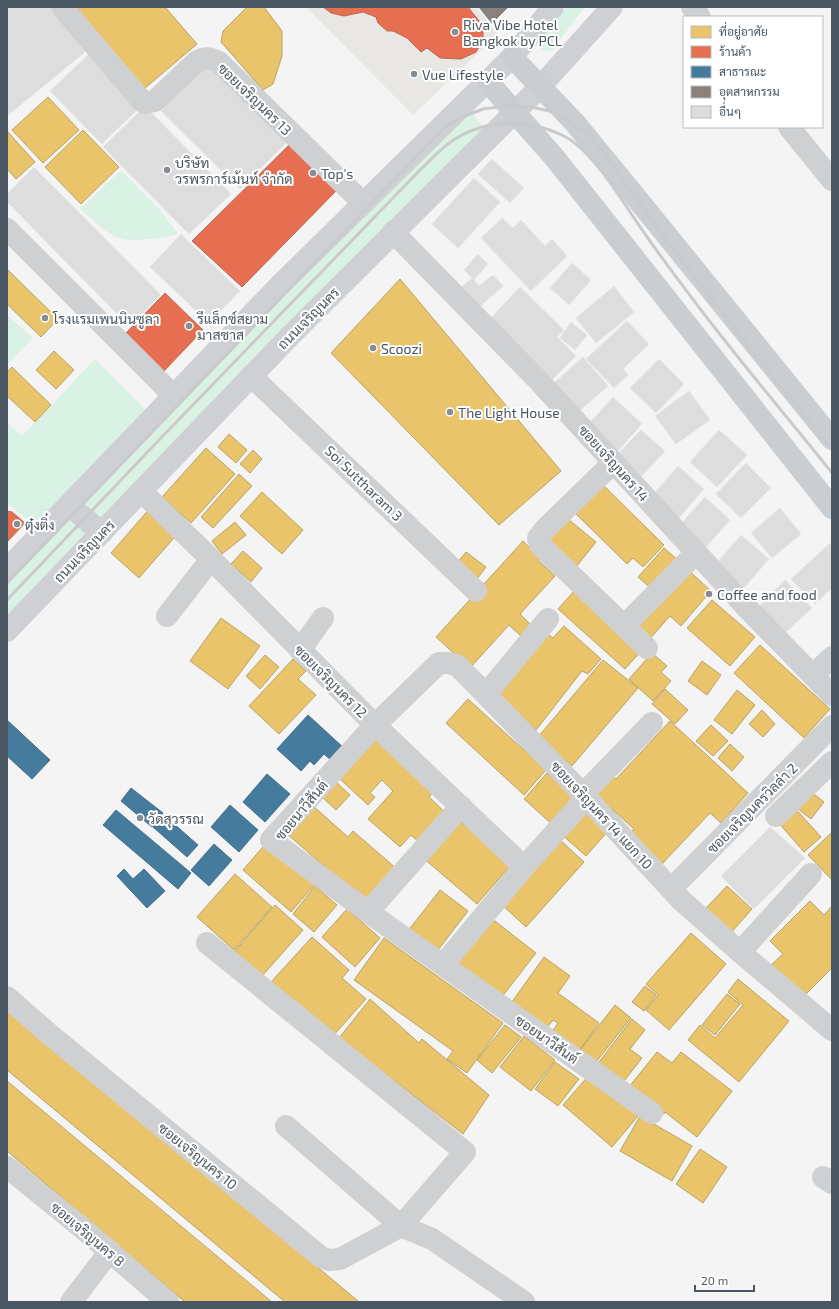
<svg xmlns="http://www.w3.org/2000/svg" width="839" height="1309" font-family="'Exo 2',Sarabun,sans-serif">
<style>
.commercial{fill:#e8e7e3}
.green{fill:#d9f2e3}
.homes{fill:#e9c46a;stroke:#b9a367}
.shops{fill:#e76f51;stroke:#b86856}
.public{fill:#457b9d;stroke:#46708b}
.industry{fill:#8a817c;stroke:#777474}
.building{fill:#ddddde;stroke:#e5e6e7}
.lines{fill:none;stroke-linecap:round;stroke-linejoin:round}
.minor{stroke:#ced0d2;stroke-width:22}
.secondary{stroke:#ced0d4;stroke-width:22}
.primary{stroke:#caced1;stroke-width:22}
.rail{stroke:#c9cacc;stroke-width:3}
.poi-dot{fill:#868d94;stroke:#fff;stroke-width:1.5}
.labels{text-anchor:middle;dominant-baseline:central;stroke-width:4;stroke-linejoin:round;paint-order:stroke}
.poi-label{font-size:14px;fill:#4a5661;stroke:#fff;text-anchor:start}
.street-label{font-size:14px;fill:#4a5661;stroke:#fff}
</style>
<rect width="100%" height="100%" fill="#f4f4f4"/>
<path class="commercial" d="M 306,7 L 476,7 L 498,34 L 413,115 Z"/>
<path class="green" d="M 567,7 L 585,7 L 552,50 L 544,51 L 538,46 L 541,36 Z
M 468,108 L 485,130 L 102,525 L 75,502 Z
M 121,170 L 160,210 L 178,234 C 162,238 128,244 114,236 C 105,232 89,216 80,209 Z
M 7,315 L 33,338 L 7,365 Z
M 95,359 L 145,409 L 35,526 L 7,503 L 7,423 L 22,436 Z
M 68,512 L 93,533 L 7,622 L 7,574 Z"/>
<path class="homes" d="M 74,7 L 165,7 L 197,44 L 144,89 Z
M 247,7 L 264,7 L 282,31 L 282,56 L 273,84 L 263,90 L 221,42 L 223,31 Z
M 48,97 L 79,130 L 43,163 L 12,130 Z
M 83,130 L 119,167 L 81,204 L 45,167 Z
M 7,131 L 35,162 L 16,179 L 7,169 Z
M 7,269 L 58,319 L 41,337 L 7,304 Z
M 400,279 L 561,471 L 499,525 L 331,353 Z
M 54,351 L 74,370 L 56,389 L 36,370 Z
M 12,367 L 51,405 L 35,422 L 7,396 L 7,372 Z
M 229,434 L 247,450 L 236,463 L 218,447 Z
M 206,448 L 235,474 L 191,523 L 162,497 Z
M 253,450 L 262,459 L 250,473 L 240,464 Z
M 239,474 L 252,486 L 213,528 L 201,517 Z
M 598,480 L 664,545 L 643,567 L 633,558 L 627,564 L 571,509 Z
M 262,492 L 303,530 L 282,554 L 240,516 Z
M 151,507 L 179,532 L 139,578 L 111,553 Z
M 562,514 L 596,542 L 576,567 L 541,539 Z
M 235,522 L 246,535 L 222,554 L 212,541 Z
M 523,541 L 540,557 L 538,560 L 555,576 L 520,614 L 531,625 L 521,636 L 509,625 L 470,668 L 436,637 Z
M 664,548 L 680,562 L 654,591 L 638,577 Z
M 243,551 L 262,568 L 251,582 L 231,564 Z
M 466,552 L 486,567 L 477,579 L 456,564 Z
M 686,568 L 711,591 L 681,626 L 670,616 L 647,642 L 631,628 Z
M 576,589 L 643,649 L 625,669 L 558,609 Z
M 712,600 L 755,637 L 730,666 L 687,628 Z
M 221,618 L 260,646 L 228,689 L 190,661 Z
M 564,626 L 601,659 L 588,674 L 582,671 L 536,730 L 492,690 L 544,631 L 553,638 Z
M 760,645 L 830,709 L 804,738 L 734,673 Z
M 652,653 L 667,666 L 661,672 L 671,681 L 653,701 L 629,679 Z
M 265,655 L 279,667 L 260,689 L 246,676 Z
M 293,659 L 306,671 L 298,679 L 316,695 L 279,734 L 249,706 Z
M 603,660 L 638,688 L 572,766 L 538,737 Z
M 702,661 L 721,675 L 707,695 L 688,681 Z
M 665,689 L 688,710 L 675,724 L 652,704 Z
M 737,690 L 755,705 L 732,734 L 714,720 Z
M 468,699 L 546,770 L 524,795 L 446,723 Z
M 762,710 L 775,724 L 763,737 L 749,724 Z
M 670,721 L 748,793 L 721,823 L 710,813 L 662,864 L 629,834 L 634,829 L 592,791 L 609,773 L 616,779 Z
M 711,725 L 728,741 L 713,756 L 696,741 Z
M 379,736 L 436,788 L 429,797 L 450,817 L 423,846 L 411,835 L 400,847 L 368,819 L 393,791 L 382,780 L 370,793 L 375,797 L 368,805 L 340,779 Z
M 730,744 L 744,757 L 732,771 L 718,758 Z
M 547,773 L 578,801 L 555,827 L 524,799 Z
M 335,781 L 350,795 L 336,810 L 321,796 Z
M 810,791 L 824,802 L 811,819 L 797,808 Z
M 312,805 L 348,837 L 353,831 L 398,870 L 368,904 L 287,834 Z
M 793,806 L 821,837 L 804,852 L 777,821 Z
M 583,807 L 609,830 L 586,856 L 560,833 Z
M 456,818 L 511,865 L 477,904 L 422,857 Z
M 832,832 L 832,880 L 808,855 Z
M 558,838 L 584,862 L 526,927 L 500,903 Z
M 268,841 L 316,883 L 291,912 L 243,870 Z
M 235,874 L 272,907 L 234,950 L 197,917 Z
M 315,886 L 337,905 L 314,932 L 293,914 Z
M 727,886 L 752,909 L 730,934 L 704,910 Z
M 440,890 L 468,911 L 435,954 L 407,932 Z
M 810,901 L 824,915 L 832,906 L 832,968 L 800,1000 L 768,968 L 783,954 L 770,941 Z
M 275,905 L 303,930 L 262,976 L 234,952 Z
M 347,909 L 380,938 L 355,967 L 322,937 Z
M 491,918 L 536,953 L 498,1002 L 453,966 Z
M 691,933 L 726,964 L 669,1030 L 646,1010 L 658,995 L 646,984 Z
M 312,937 L 349,970 L 342,978 L 366,999 L 332,1037 L 271,982 Z
M 384,938 L 503,1023 L 467,1073 L 447,1059 L 453,1051 L 354,980 Z
M 544,957 L 570,976 L 558,993 L 599,1023 L 576,1055 L 550,1035 L 558,1023 L 553,1020 L 543,1033 L 509,1006 Z
M 738,979 L 789,1021 L 739,1082 L 688,1040 L 700,1025 L 715,1038 L 743,1005 L 728,992 Z
M 645,986 L 656,995 L 644,1011 L 632,1002 Z
M 727,994 L 740,1004 L 715,1035 L 702,1025 Z
M 370,999 L 419,1043 L 422,1039 L 489,1095 L 463,1134 L 339,1038 Z
M 615,1005 L 631,1018 L 592,1067 L 577,1054 Z
M 7,1007 L 358,1301 L 357,1302 L 285,1302 L 7,1070 Z
M 632,1019 L 645,1030 L 630,1049 L 642,1058 L 621,1085 L 596,1066 Z
M 505,1025 L 521,1037 L 492,1073 L 477,1060 Z
M 524,1036 L 555,1060 L 531,1091 L 500,1067 Z
M 657,1052 L 672,1063 L 681,1052 L 732,1091 L 697,1137 L 665,1112 L 664,1114 L 629,1087 Z
M 555,1062 L 579,1079 L 558,1106 L 535,1089 Z
M 589,1075 L 638,1116 L 612,1147 L 563,1105 Z
M 7,1081 L 272,1302 L 185,1302 L 7,1151 Z
M 640,1116 L 692,1146 L 672,1181 L 620,1151 Z
M 700,1149 L 727,1167 L 703,1203 L 676,1184 Z"/>
<path class="shops" d="M 323,7 L 468,7 L 483,26 L 483,40 L 476,52 L 461,59 L 440,58 L 427,48 L 421,52 L 407,38 L 393,31 L 387,31 L 378,23 L 376,17 L 363,12 L 344,16 L 331,13 Z
M 290,144 L 336,191 L 242,287 L 192,241 Z
M 165,293 L 203,330 L 164,371 L 125,334 Z
M 7,511 L 12,512 L 25,523 L 7,542 Z"/>
<path class="public" d="M 308,715 L 345,749 L 333,762 L 324,754 L 314,765 L 310,761 L 301,771 L 277,749 Z
M 7,720 L 50,760 L 32,779 L 7,756 Z
M 267,774 L 290,794 L 265,822 L 243,802 Z
M 131,788 L 163,813 L 152,827 L 121,801 Z
M 230,805 L 258,830 L 239,852 L 211,827 Z
M 116,810 L 191,873 L 178,889 L 103,825 Z
M 164,815 L 198,845 L 187,857 L 153,827 Z
M 214,844 L 232,860 L 209,886 L 191,870 Z
M 124,869 L 133,879 L 144,869 L 165,891 L 147,908 L 117,876 Z"/>
<path class="industry" d="M 479,7 L 508,7 L 492,23 Z"/>
<path class="building" d="M 7,7 L 55,7 L 90,48 L 7,116 Z
M 91,52 L 142,105 L 102,144 L 50,91 Z
M 208,64 L 287,142 L 240,189 L 161,111 Z
M 145,106 L 231,194 L 189,234 L 103,147 Z
M 492,159 L 524,188 L 510,203 L 478,174 Z
M 34,167 L 161,295 L 129,326 L 7,202 L 7,194 Z
M 474,178 L 500,202 L 458,248 L 432,224 Z
M 502,218 L 513,228 L 521,220 L 545,246 L 552,239 L 567,256 L 531,291 L 481,238 Z
M 181,234 L 240,291 L 209,323 L 150,267 Z
M 478,254 L 488,264 L 474,280 L 464,270 Z
M 572,263 L 591,280 L 569,305 L 550,288 Z
M 493,275 L 503,286 L 476,310 L 458,290 L 472,278 L 479,286 Z
M 614,286 L 634,312 L 596,343 L 576,318 Z
M 520,287 L 564,330 L 557,337 L 576,356 L 552,380 L 490,319 Z
M 627,321 L 649,344 L 623,369 L 628,375 L 614,388 L 586,359 Z
M 571,322 L 587,335 L 575,350 L 560,338 Z
M 583,357 L 608,386 L 577,413 L 552,385 Z
M 659,359 L 684,384 L 656,413 L 630,388 Z
M 689,391 L 710,420 L 676,444 L 655,416 Z
M 613,397 L 642,424 L 614,455 L 585,428 Z
M 641,430 L 665,451 L 639,479 L 615,457 Z
M 719,430 L 747,455 L 717,487 L 690,462 Z
M 746,463 L 771,488 L 741,518 L 716,494 Z
M 678,466 L 704,489 L 678,519 L 652,496 Z
M 705,497 L 730,520 L 706,547 L 680,525 Z
M 780,508 L 801,534 L 772,558 L 751,533 Z
M 741,535 L 769,559 L 744,588 L 716,564 Z
M 830,543 L 832,546 L 832,588 L 815,604 L 791,579 Z
M 785,580 L 812,608 L 785,633 L 759,606 Z
M 770,827 L 805,858 L 754,909 L 721,876 Z"/>
<g class="lines">
<path class="minor" d="M 62,7 L 142,101 L 145,103 L 155,101 L 196,62 C 205,56 210,58 219,62 L 363,203
M 692,7 L 700,17
M 789,127 L 832,180
M 7,229 L 173,395
M 393,232 L 538,380 L 747,608 L 832,695
M 251,376 L 476,591
M 613,463 L 545,529 L 538,538 L 540,545 L 647,648
M 142,492 L 211,559 L 375,725 L 524,867
M 167,616 L 211,559
M 624,626 L 696,553
M 300,650 L 323,618
M 813,675 L 832,657
M 486,694 L 548,619
M 583,794 L 652,723
M 776,816 L 832,762
M 671,889 L 832,726
M 368,912 L 461,806
M 207,943 L 465,1152 L 401,1226 L 286,1126
M 740,952 L 811,874
M 443,965 L 524,867 L 587,797
M 7,997 L 48,1033 L 321,1257 L 329,1260 L 340,1259 L 401,1226 L 432,1239 L 524,1302
M 652,1113 L 368,912 L 271,840 L 375,725 L 439,663 L 449,663 L 458,666 L 583,794 L 681,900 L 740,952 L 832,1030
M 7,1167 L 81,1227 L 168,1302
M 823,1177 L 832,1183
M 71,1302 L 110,1251"/>
<path class="secondary" d="M 69,505 L 102,533
M 7,569 L 279,286 L 512,57 L 553,7
M 7,631 L 290,336 L 541,86 L 612,7"/>
<path class="primary" d="M 512,57 L 575,123 L 647,211 L 832,439
M 488,82 L 554,157 L 832,508"/>
<path class="rail" d="M 7,583 L 443,129 L 462,117 L 483,109 L 506,106 L 531,107 L 554,112 L 587,133 L 604,153 L 661,233 L 750,349 L 832,450
M 7,600 L 158,441 L 421,169 C 432,159 443,146 455,139 C 487,119 529,119 562,135 C 595,151 624,205 645,234 C 663,260 682,285 701,310 C 743,365 788,418 832,473"/>
</g>
<g class="poi-dot">
<circle cx="455" cy="32" r="4"/>
<circle cx="414" cy="74" r="4"/>
<circle cx="167" cy="170" r="4"/>
<circle cx="313" cy="173" r="4"/>
<circle cx="45" cy="318" r="4"/>
<circle cx="189" cy="326" r="4"/>
<circle cx="373" cy="348" r="4"/>
<circle cx="450" cy="412" r="4"/>
<circle cx="17" cy="524" r="4"/>
<circle cx="709" cy="594" r="4"/>
<circle cx="140" cy="818" r="4"/>
</g>
<g class="labels">
<g class="poi-label">
<text x="463" y="24">Riva Vibe Hotel<tspan x="463" dy="16">Bangkok by PCL</tspan></text>
<text x="422" y="74">Vue Lifestyle</text>
<text x="175" y="162">บริษัท<tspan x="175" dy="16">วรพรการ์เม้นท์ จำกัด</tspan></text>
<text x="321" y="173">Top's</text>
<text x="53" y="318">โรงแรมเพนนินซูลา</text>
<text x="197" y="318">รีแล็กซ์สยาม<tspan x="197" dy="16">มาสซาส</tspan></text>
<text x="381" y="348">Scoozi</text>
<text x="458" y="412">The Light House</text>
<text x="25" y="524">ตุ๋งติ๋ง</text>
<text x="717" y="594">Coffee and food</text>
<text x="148" y="818">วัดสุวรรณ</text>
</g>
<g class="street-label">
<text transform="translate(255 99) rotate(44)">ซอยเจริญนคร 13</text>
<text transform="translate(308 318) rotate(-45)">ถนนเจริญนคร</text>
<text transform="translate(614 463) rotate(48)">ซอยเจริญนคร 14</text>
<text transform="translate(364 483) rotate(44)">Soi Suttharam 3</text>
<text transform="translate(84 551) rotate(-46)">ถนนเจริญนคร</text>
<text transform="translate(331 681) rotate(45)">ซอยเจริญนคร 12</text>
<text transform="translate(752 808) rotate(-45)">ซอยเจริญนครวิลล่า 2</text>
<text transform="translate(301 810) rotate(-50)">ซอยนาวีสันต์</text>
<text transform="translate(602 815) rotate(47)">ซอยเจริญนคร 14 แยก 10</text>
<text transform="translate(547 1039) rotate(35)">ซอยนาวีสันต์</text>
<text transform="translate(198 1156) rotate(39)">ซอยเจริญนคร 10</text>
<text transform="translate(88 1234) rotate(40)">ซอยเจริญนคร 8</text>
</g>
</g>
<rect width="839" height="1309" fill="none" stroke="#4a5661" stroke-width="16"/>
<rect x="683" y="16" width="140" height="112" fill="#ffffff" stroke="#b7bbc0"/>
<rect x="691" y="26" width="20" height="12" fill="#e9c46a" stroke="#b7bbc0"/>
<text x="719" y="36" font-size="12" fill="#4a5661">ที่อยู่อาศัย</text>
<rect x="691" y="46" width="20" height="12" fill="#e76f51" stroke="#b7bbc0"/>
<text x="719" y="56" font-size="12" fill="#4a5661">ร้านค้า</text>
<rect x="691" y="66" width="20" height="12" fill="#457b9d" stroke="#b7bbc0"/>
<text x="719" y="76" font-size="12" fill="#4a5661">สาธารณะ</text>
<rect x="691" y="86" width="20" height="12" fill="#8a817c" stroke="#b7bbc0"/>
<text x="719" y="96" font-size="12" fill="#4a5661">อุตสาหกรรม</text>
<rect x="691" y="106" width="20" height="12" fill="#ddddde" stroke="#b7bbc0"/>
<text x="719" y="116" font-size="12" fill="#4a5661">อื่นๆ</text>
<path d="M695 1285v6h59v-6" fill="none" stroke="#4a5661" stroke-width="2"/>
<text x="701" y="1285" font-size="12" fill="#4a5661" stroke="#ffffff" stroke-width="3" paint-order="stroke">20 m</text>
</svg>
